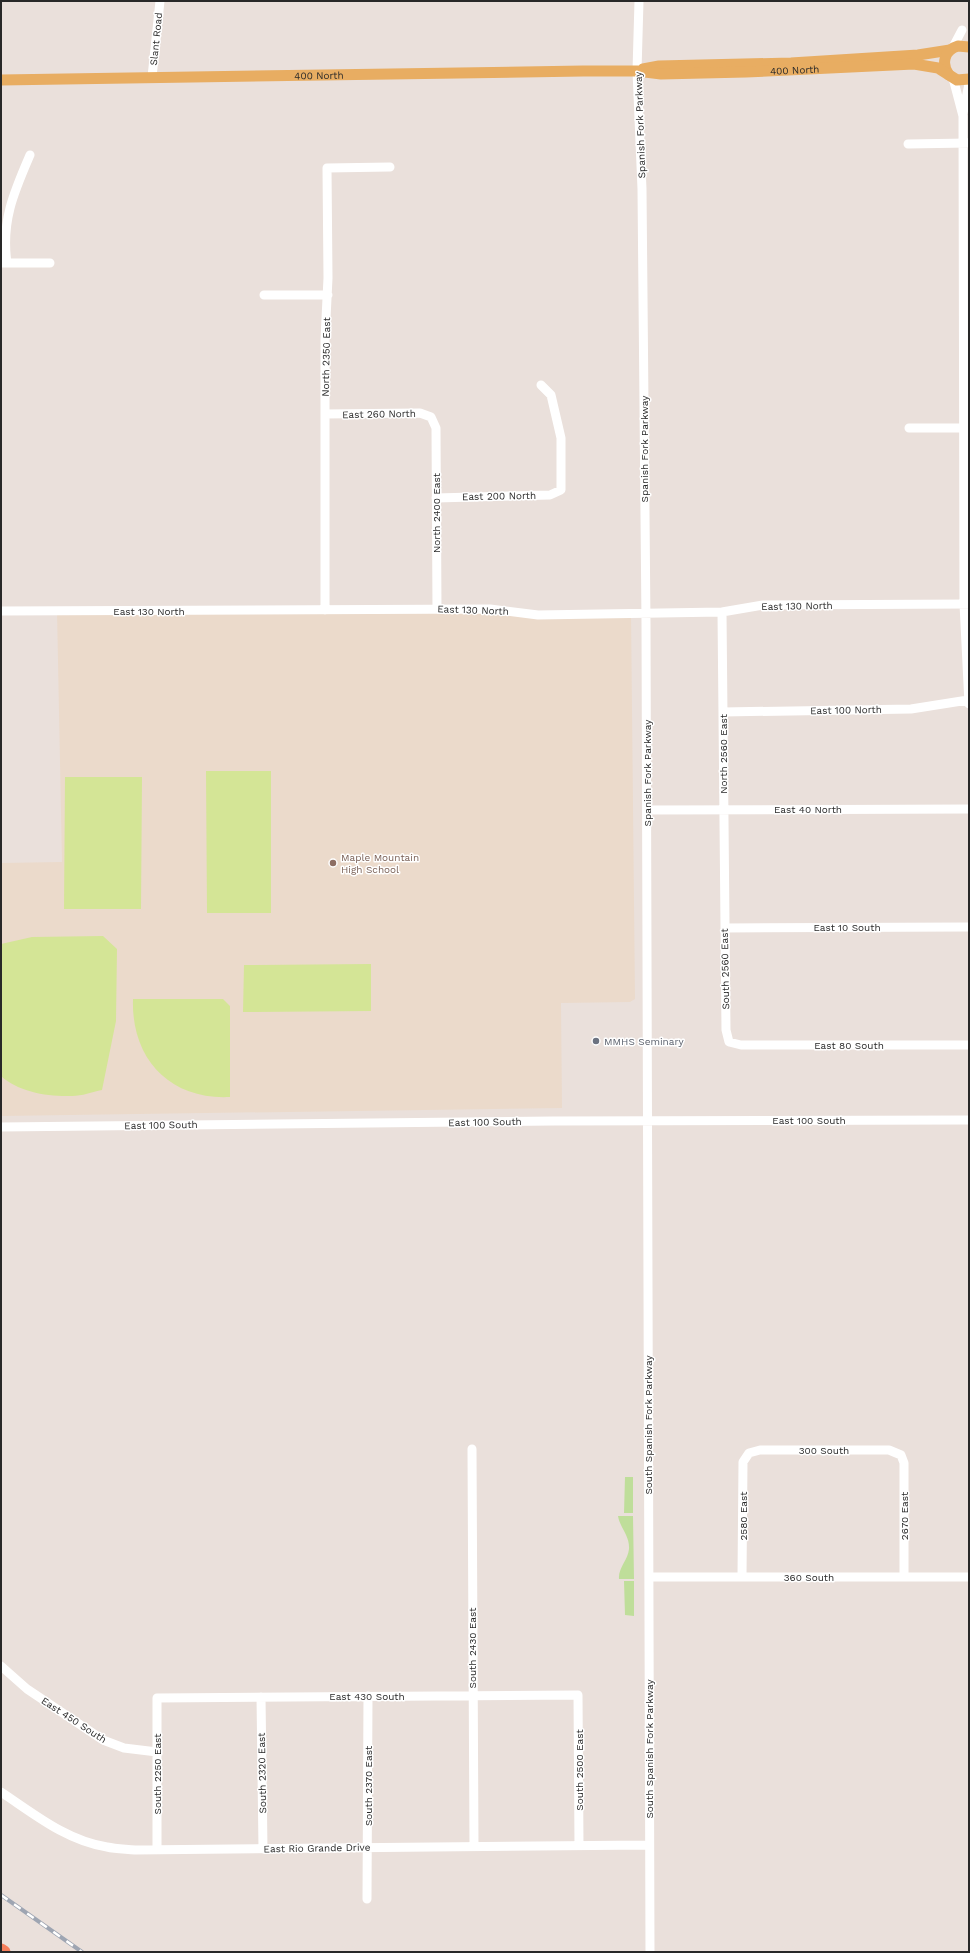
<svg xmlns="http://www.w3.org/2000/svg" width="970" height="1953" font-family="'Work Sans',sans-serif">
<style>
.education{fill:#ebdacb}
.green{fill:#bfde9a}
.pitch{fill:#d4e596}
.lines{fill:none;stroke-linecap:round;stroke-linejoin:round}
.minor{stroke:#fff;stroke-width:9}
.major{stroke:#e8ad62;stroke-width:11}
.highway{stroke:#f57e5b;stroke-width:13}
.rail-casing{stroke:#9ea5b2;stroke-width:4}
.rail{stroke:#fff;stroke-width:2.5;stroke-dasharray:8;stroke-linecap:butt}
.education-dot{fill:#8d6e63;stroke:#fff;stroke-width:1.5}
.worship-dot{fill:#6b7280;stroke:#fff;stroke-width:1.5}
.labels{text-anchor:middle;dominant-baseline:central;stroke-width:3;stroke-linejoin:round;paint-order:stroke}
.street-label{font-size:10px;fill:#282828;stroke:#fff}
.education-label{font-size:10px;fill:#785e54;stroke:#fff;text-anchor:start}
.worship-label{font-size:10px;fill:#5b616d;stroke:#fff;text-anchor:start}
</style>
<rect width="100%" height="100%" fill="#eae0db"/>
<path class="education" d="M 57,611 L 631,612 L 635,999 L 630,1002 L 561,1003 L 562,1108 L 1,1116 L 1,863 L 62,862 Z"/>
<path class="green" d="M 625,1477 L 633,1477 L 633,1513 L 624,1513 Z
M 618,1516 L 633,1516 L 634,1579 L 619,1579 C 618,1568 628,1560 629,1549 C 630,1536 620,1528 618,1516 Z
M 624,1581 L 634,1581 L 634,1616 L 625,1615 Z"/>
<path class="pitch" d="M 206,771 L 271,771 L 271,913 L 207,913 Z
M 65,777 L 142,777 L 141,909 L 64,909 Z
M 103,936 L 117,949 L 116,1021 L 102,1090 C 92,1092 82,1096 72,1096 C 49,1097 18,1092 1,1076 L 1,944 L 32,937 Z
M 371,964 L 371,1011 L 243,1012 L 244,965 Z
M 133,999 L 223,999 L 230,1006 L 230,1097 C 170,1100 131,1059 133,999 Z"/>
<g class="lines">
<path class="minor" d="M 639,1 L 637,71 L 642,189 L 646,623 L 650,1952
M 953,47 L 962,30
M 152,77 L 160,1
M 953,78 L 963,116 L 964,604 L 969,704
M 963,113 L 969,84
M 908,144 L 968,143
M 2,263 L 50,263
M 7,263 C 1,221 14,192 30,155
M 264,295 L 328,295
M 325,414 L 420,413 L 431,417 L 436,428 L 437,609
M 909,428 L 968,428
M 436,498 L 550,495 L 561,490 L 561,438 L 551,395 L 541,385
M 325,610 L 325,339 L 328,278 L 327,168 L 390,167
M 1,611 L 490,609 L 538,615 L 722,612 L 763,605 L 969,604
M 722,612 L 726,1030 L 729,1042 L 741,1045 L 969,1045
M 723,712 L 911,709 L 968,700
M 647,810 L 969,809
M 725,928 L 969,927
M 1,1127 L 552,1121 L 969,1120
M 472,1449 L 474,1846
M 649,1577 L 969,1577
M 742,1577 L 743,1462 L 749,1453 L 760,1450 L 889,1450 L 901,1455 L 904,1463 L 904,1577
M 1,1666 L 27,1689 L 103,1740 L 124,1748 L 157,1752
M 261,1697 L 263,1849
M 1,1792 C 34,1814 67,1841 107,1847 C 116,1849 126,1849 135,1850 L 648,1845
M 157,1850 L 157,1698 L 578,1695 L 579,1845
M 367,1899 L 368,1696"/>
<g class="major">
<path d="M 643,69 L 659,66 L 791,63 L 918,55 L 950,50"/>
<path d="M 949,75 C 941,64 944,50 958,46 L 969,47"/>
<path id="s1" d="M 1,80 L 583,71 L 637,71 L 661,74 L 746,72 L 914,64 L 938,68 L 957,80 L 969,79"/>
</g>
<path class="highway" d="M 1,1950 L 4,1952"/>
<defs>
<path id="rail" d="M 1,1895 L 82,1952"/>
</defs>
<use href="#rail" class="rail-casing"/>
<use href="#rail" class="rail"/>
</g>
<circle class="education-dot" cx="333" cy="863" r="4"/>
<circle class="worship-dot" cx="596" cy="1041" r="4"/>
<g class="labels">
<g class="street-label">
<text transform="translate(156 39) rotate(-84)">Slant Road</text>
<text stroke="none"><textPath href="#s1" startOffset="794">400 North</textPath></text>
<text stroke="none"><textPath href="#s1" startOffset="318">400 North</textPath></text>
<text transform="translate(640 125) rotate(-92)">Spanish Fork Parkway</text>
<text transform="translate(326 357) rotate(-89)">North 2350 East</text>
<text transform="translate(379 414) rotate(-1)">East 260 North</text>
<text transform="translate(644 449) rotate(-90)">Spanish Fork Parkway</text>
<text transform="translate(499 496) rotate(-1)">East 200 North</text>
<text transform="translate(436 513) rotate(-90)">North 2400 East</text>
<text transform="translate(797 606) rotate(-1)">East 130 North</text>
<text transform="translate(473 610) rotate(2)">East 130 North</text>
<text x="149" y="611">East 130 North</text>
<text transform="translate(846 710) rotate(-1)">East 100 North</text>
<text transform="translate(723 754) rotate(-90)">North 2560 East</text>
<text transform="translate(647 773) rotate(-90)">Spanish Fork Parkway</text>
<text x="808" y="809">East 40 North</text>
<text x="847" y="927">East 10 South</text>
<text transform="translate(725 969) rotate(-91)">South 2560 East</text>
<text x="849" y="1045">East 80 South</text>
<text x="809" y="1120">East 100 South</text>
<text transform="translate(485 1122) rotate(-1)">East 100 South</text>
<text transform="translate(161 1125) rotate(-1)">East 100 South</text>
<text transform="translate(648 1425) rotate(-90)">South Spanish Fork Parkway</text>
<text x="824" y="1450">300 South</text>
<text transform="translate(743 1516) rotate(-90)">2580 East</text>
<text transform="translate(904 1516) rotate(-90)">2670 East</text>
<text x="809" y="1577">360 South</text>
<text transform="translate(472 1648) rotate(-90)">South 2430 East</text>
<text x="367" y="1696">East 430 South</text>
<text transform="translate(74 1720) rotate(33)">East 450 South</text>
<text transform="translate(649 1749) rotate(-90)">South Spanish Fork Parkway</text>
<text transform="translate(579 1770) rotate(-90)">South 2500 East</text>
<text transform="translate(262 1773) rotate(-91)">South 2320 East</text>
<text transform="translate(157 1774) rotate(-90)">South 2250 East</text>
<text transform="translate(368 1786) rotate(-90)">South 2370 East</text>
<text transform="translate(317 1848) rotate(-1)">East Rio Grande Drive</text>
</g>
<g class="education-label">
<text x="341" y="857">Maple Mountain<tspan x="341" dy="12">High School</tspan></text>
</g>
<g class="worship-label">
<text x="604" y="1041">MMHS Seminary</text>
</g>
</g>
<rect width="970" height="1953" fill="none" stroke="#282828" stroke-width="4"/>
</svg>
